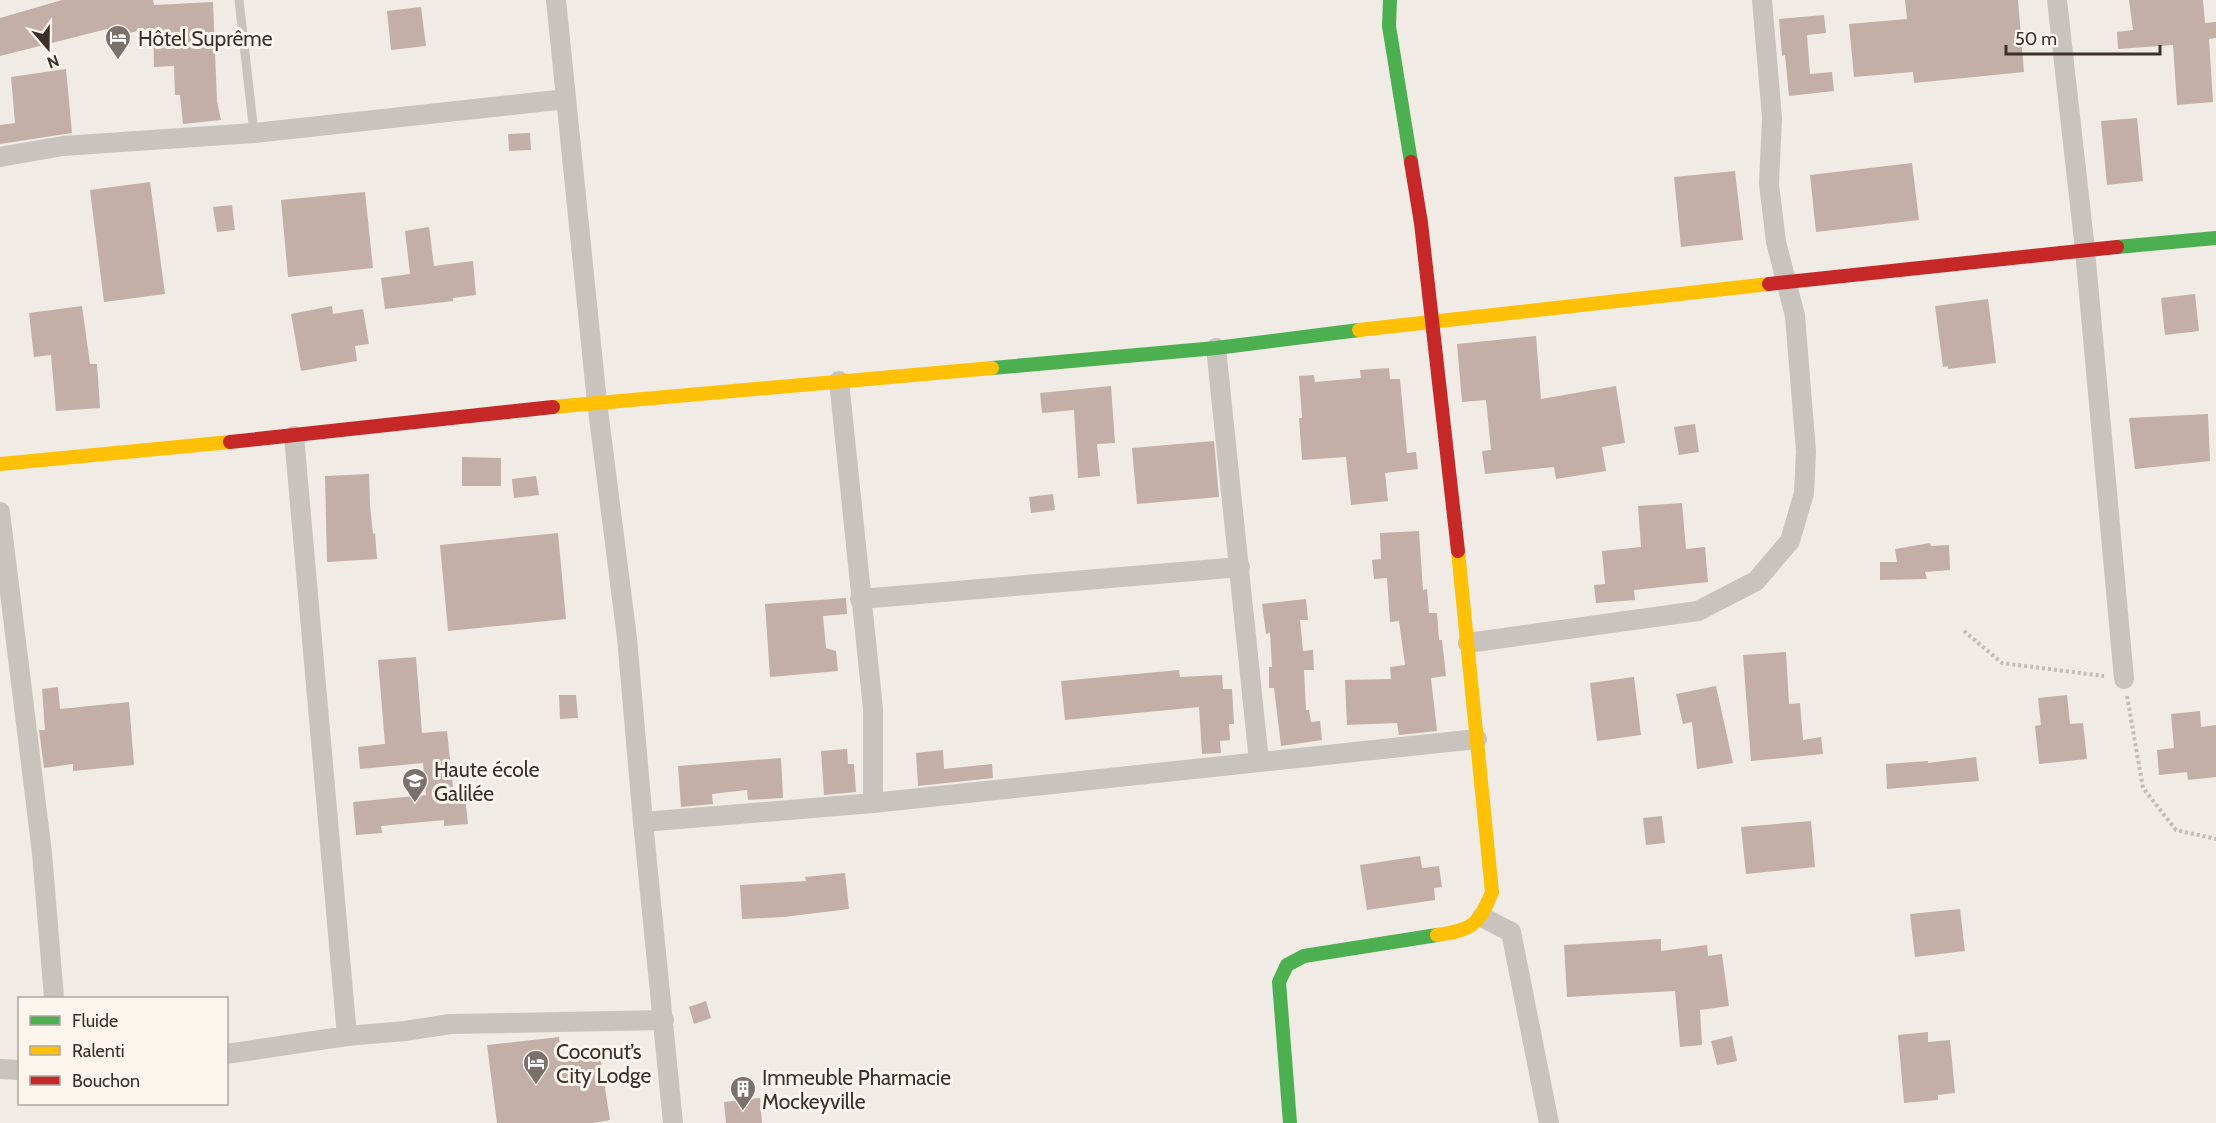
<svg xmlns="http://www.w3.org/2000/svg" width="2216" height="1123" font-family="Cabin,sans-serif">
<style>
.building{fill:#c3afa7}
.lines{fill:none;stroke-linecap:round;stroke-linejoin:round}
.path{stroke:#c2bbb6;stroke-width:4;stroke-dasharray:3 3;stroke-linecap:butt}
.lane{stroke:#c9c3be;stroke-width:9}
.street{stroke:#c9c3be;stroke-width:20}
.fast{stroke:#4caf50;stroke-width:14}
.slow{stroke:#ffc107;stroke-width:14}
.jam{stroke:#c62828;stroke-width:14}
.labels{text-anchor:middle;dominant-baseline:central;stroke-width:6;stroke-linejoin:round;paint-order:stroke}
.poi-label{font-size:21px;fill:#3b302b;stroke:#fbf5ee;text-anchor:start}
</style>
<rect width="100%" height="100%" fill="#f0ebe5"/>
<path class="building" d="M 62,0 L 153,0 L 154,5 L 213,2 L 217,101 L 221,120 L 183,124 L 180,95 L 175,95 L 174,66 L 154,67 L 153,28 L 109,37 L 107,29 L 0,56 L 0,18 Z
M 1905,0 L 2018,0 L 2024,72 L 1914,83 L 1913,72 L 1854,77 L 1849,24 L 1907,19 Z
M 2129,0 L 2203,0 L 2205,23 L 2216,22 L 2216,38 L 2209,39 L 2213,102 L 2177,105 L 2173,45 L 2118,49 L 2117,32 L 2133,30 Z
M 421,7 L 426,46 L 391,50 L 387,11 Z
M 1824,15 L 1826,33 L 1807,35 L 1810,74 L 1832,72 L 1834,91 L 1789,96 L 1785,55 L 1782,56 L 1779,19 Z
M 66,69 L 72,133 L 0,144 L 0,125 L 15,123 L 11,77 Z
M 2137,118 L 2143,181 L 2107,185 L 2101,121 Z
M 530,133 L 531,150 L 509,151 L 508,134 Z
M 1912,163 L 1919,220 L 1816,232 L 1810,175 Z
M 1735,171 L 1743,240 L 1681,247 L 1674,177 Z
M 150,182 L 165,294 L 104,302 L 90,190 Z
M 365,192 L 373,268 L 288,277 L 281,200 Z
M 232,205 L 235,230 L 217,232 L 213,207 Z
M 429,227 L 434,266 L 473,261 L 476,295 L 453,298 L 453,301 L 385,309 L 381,278 L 410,274 L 405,231 Z
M 2195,294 L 2199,331 L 2165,335 L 2161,298 Z
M 1988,299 L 1996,363 L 1948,369 L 1948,366 L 1943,367 L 1935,306 Z
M 82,306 L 90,364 L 97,364 L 100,408 L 56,411 L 51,355 L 34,357 L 29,313 Z
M 332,306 L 333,314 L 363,309 L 369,344 L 355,346 L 357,361 L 301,371 L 291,314 Z
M 1536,336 L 1541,399 L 1616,386 L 1625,443 L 1602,447 L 1606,471 L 1556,479 L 1554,467 L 1485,474 L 1482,451 L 1491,450 L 1486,400 L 1462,402 L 1457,344 Z
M 1389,368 L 1390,379 L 1400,379 L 1407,453 L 1416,452 L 1418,469 L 1385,473 L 1388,501 L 1351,505 L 1346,457 L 1302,460 L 1299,418 L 1302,418 L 1299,376 L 1314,375 L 1315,382 L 1361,378 L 1360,370 Z
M 1111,386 L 1115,443 L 1097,444 L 1100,476 L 1078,478 L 1074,410 L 1042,413 L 1040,393 Z
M 2208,414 L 2210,461 L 2135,469 L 2129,418 Z
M 1695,424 L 1699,452 L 1679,455 L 1674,427 Z
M 1214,441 L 1219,497 L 1137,504 L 1132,448 Z
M 462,457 L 501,458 L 501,486 L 462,486 Z
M 369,474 L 370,505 L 373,534 L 375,533 L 377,559 L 327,562 L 325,476 Z
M 536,476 L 539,495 L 514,498 L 512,479 Z
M 1053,494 L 1055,510 L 1031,513 L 1029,497 Z
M 1682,503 L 1686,549 L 1705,547 L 1708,582 L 1634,590 L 1635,600 L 1596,603 L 1594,585 L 1605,584 L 1602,551 L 1641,547 L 1638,506 Z
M 1419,531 L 1423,590 L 1427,589 L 1429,613 L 1437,613 L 1439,640 L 1442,640 L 1446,676 L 1431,678 L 1437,731 L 1399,735 L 1397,723 L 1347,725 L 1345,680 L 1391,679 L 1390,667 L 1405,665 L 1399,621 L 1390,622 L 1387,578 L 1374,579 L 1372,560 L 1381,559 L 1380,533 Z
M 558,533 L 566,619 L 448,631 L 440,545 Z
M 1930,543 L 1931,546 L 1949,545 L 1950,570 L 1925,572 L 1927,579 L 1880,580 L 1880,562 L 1897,562 L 1895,549 Z
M 846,598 L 847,614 L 823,616 L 826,648 L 836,651 L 838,671 L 770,677 L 765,604 Z
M 1306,599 L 1308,620 L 1300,620 L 1303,651 L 1313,650 L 1314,670 L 1304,670 L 1306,710 L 1309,710 L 1311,722 L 1320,721 L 1322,740 L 1281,746 L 1274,688 L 1269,688 L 1269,667 L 1272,667 L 1270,633 L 1266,634 L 1262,604 Z
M 1786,652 L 1789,704 L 1800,703 L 1803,740 L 1821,737 L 1823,754 L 1751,761 L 1743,655 Z
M 416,657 L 422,733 L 447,731 L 453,788 L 464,787 L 468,824 L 444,826 L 444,820 L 381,826 L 382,833 L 356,835 L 353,802 L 426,795 L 423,763 L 360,769 L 358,747 L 385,744 L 378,660 Z
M 1179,670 L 1180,677 L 1222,675 L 1223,689 L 1232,689 L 1234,724 L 1229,724 L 1230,740 L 1220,741 L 1221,753 L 1202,754 L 1199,707 L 1065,720 L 1061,681 Z
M 1634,677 L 1641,735 L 1597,741 L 1590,683 Z
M 1716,686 L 1733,763 L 1697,769 L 1692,722 L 1683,724 L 1676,694 Z
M 58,687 L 60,709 L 129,702 L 134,765 L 73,771 L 73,764 L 44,768 L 39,730 L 45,730 L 42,689 Z
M 559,695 L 576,695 L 578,718 L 560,719 Z
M 2067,695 L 2070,724 L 2083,723 L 2087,759 L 2039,764 L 2035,726 L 2041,725 L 2038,698 Z
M 2200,711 L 2201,727 L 2216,725 L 2216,777 L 2188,780 L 2187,772 L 2159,775 L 2157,750 L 2174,748 L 2171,714 Z
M 847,749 L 848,764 L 854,764 L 856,792 L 824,795 L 821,751 Z
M 943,750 L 944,769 L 992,764 L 993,778 L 918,786 L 916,753 Z
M 1976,757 L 1979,781 L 1887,789 L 1886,764 L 1928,761 L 1928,763 Z
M 781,758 L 783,798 L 748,800 L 747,790 L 712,794 L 713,804 L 681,807 L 678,766 Z
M 1662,816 L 1665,843 L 1646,845 L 1643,818 Z
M 1811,821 L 1815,867 L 1746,874 L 1741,827 Z
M 1420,856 L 1422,868 L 1439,866 L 1442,887 L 1434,888 L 1435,900 L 1367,910 L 1360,865 Z
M 845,873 L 849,909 L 784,917 L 742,919 L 740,885 L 806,881 L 805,877 Z
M 1960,909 L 1965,951 L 1915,957 L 1910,914 Z
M 1661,939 L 1661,951 L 1707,945 L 1708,956 L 1722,954 L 1729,1006 L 1700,1010 L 1702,1045 L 1680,1047 L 1675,991 L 1567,997 L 1564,945 Z
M 706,1001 L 711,1018 L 694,1024 L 689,1007 Z
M 1928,1032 L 1928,1042 L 1950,1040 L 1955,1093 L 1938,1095 L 1938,1100 L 1904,1103 L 1898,1035 Z
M 1732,1036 L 1737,1061 L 1717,1065 L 1711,1041 Z
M 559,1037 L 562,1062 L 600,1056 L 610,1120 L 593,1123 L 497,1123 L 487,1045 Z
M 760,1098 L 762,1123 L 726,1123 L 724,1102 Z"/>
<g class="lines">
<path class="path" d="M 1964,631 L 2002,663 L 2104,676
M 2127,696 L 2143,788 L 2176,830 L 2216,839"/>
<path class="lane" d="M 239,0 L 254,133"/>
<path class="street" d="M 556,0 L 597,402 L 627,638 L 643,822 L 673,1123
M 2057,0 L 2085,250 L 2124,679
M 0,157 L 63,146 L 254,133 L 566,99
M 1216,348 L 1259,761
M 839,381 L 873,709 L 873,803
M 294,436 L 347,1036
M 0,512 L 42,853 L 54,998
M 860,599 L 1240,567
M 1468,643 L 1698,611 L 1756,581 L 1790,541 L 1804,493 L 1806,451 L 1795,316 L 1776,242 L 1769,184 L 1772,118 L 1762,0
M 643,822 L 873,803 L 1477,739
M 1482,917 L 1511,932 L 1549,1123
M 226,1054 L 347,1036 L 405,1031 L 450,1024 L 664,1020
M 0,1069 L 20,1070"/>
<path class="fast" d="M 1390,0 L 1389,26 L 1411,162
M 2117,247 L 2216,238
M 992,368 L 1216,348 L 1359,330
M 1290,1123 L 1279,982 L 1287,965 L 1304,956 L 1437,935"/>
<path class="slow" d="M 1359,330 L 1769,284
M 553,407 L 992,368
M 0,464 L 230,442
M 1437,935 C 1472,930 1479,925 1492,892 L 1458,551"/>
<path class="jam" d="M 1411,162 L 1421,223 L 1458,551
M 1769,284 L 2117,247
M 230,442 L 553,407"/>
</g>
<defs>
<symbol id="hotel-pin" viewBox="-11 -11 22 30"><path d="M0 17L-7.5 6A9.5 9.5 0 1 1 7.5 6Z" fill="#7a716c" stroke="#fbf5ee"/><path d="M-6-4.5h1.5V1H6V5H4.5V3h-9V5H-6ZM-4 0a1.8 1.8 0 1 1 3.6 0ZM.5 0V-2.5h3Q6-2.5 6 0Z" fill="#fff"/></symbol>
<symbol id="school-pin" viewBox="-11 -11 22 30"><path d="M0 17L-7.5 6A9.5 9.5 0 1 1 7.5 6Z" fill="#7a716c" stroke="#fbf5ee"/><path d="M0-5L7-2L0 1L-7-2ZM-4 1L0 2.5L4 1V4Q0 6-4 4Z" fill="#fff"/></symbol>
<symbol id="building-pin" viewBox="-11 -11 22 30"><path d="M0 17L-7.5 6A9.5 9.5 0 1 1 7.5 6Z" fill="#7a716c" stroke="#fbf5ee"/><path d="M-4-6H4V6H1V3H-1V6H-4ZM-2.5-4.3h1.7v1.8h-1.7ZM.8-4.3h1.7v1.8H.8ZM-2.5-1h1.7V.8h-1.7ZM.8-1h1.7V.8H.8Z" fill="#fff"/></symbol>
</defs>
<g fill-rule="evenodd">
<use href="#hotel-pin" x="103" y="23" width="30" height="40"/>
<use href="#school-pin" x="400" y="766" width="30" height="40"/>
<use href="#hotel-pin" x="521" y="1048" width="30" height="40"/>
<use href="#building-pin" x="728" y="1074" width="30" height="40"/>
</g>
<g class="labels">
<g class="poi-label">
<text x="138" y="38">Hôtel Suprême</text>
<text x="434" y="769">Haute école<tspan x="434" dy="24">Galilée</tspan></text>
<text x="556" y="1051">Coconut’s<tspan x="556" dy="24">City Lodge</tspan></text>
<text x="762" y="1077">Immeuble Pharmacie<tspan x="762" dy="24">Mockeyville</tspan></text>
</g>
</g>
<rect x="18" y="997" width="210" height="108" fill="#fbf5ee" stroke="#aea6a0" stroke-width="1.5"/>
<rect x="30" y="1016" width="30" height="9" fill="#4caf50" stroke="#aea6a0" stroke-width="1.5"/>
<text x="72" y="1027" font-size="18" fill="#3b302b">Fluide</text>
<rect x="30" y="1046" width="30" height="9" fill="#ffc107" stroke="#aea6a0" stroke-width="1.5"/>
<text x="72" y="1057" font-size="18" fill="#3b302b">Ralenti</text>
<rect x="30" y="1076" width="30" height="9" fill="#c62828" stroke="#aea6a0" stroke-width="1.5"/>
<text x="72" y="1087" font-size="18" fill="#3b302b">Bouchon</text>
<g transform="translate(48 48) rotate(160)" stroke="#fbf5ee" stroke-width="4.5" paint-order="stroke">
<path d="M0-4.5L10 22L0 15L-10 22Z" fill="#3b302b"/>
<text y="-9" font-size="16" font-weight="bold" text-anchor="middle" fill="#3b302b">N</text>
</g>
<path d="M2006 45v9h154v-9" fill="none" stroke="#3b302b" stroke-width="3"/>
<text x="2015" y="45" font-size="18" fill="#3b302b" stroke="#fbf5ee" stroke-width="4.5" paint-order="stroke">50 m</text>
</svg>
